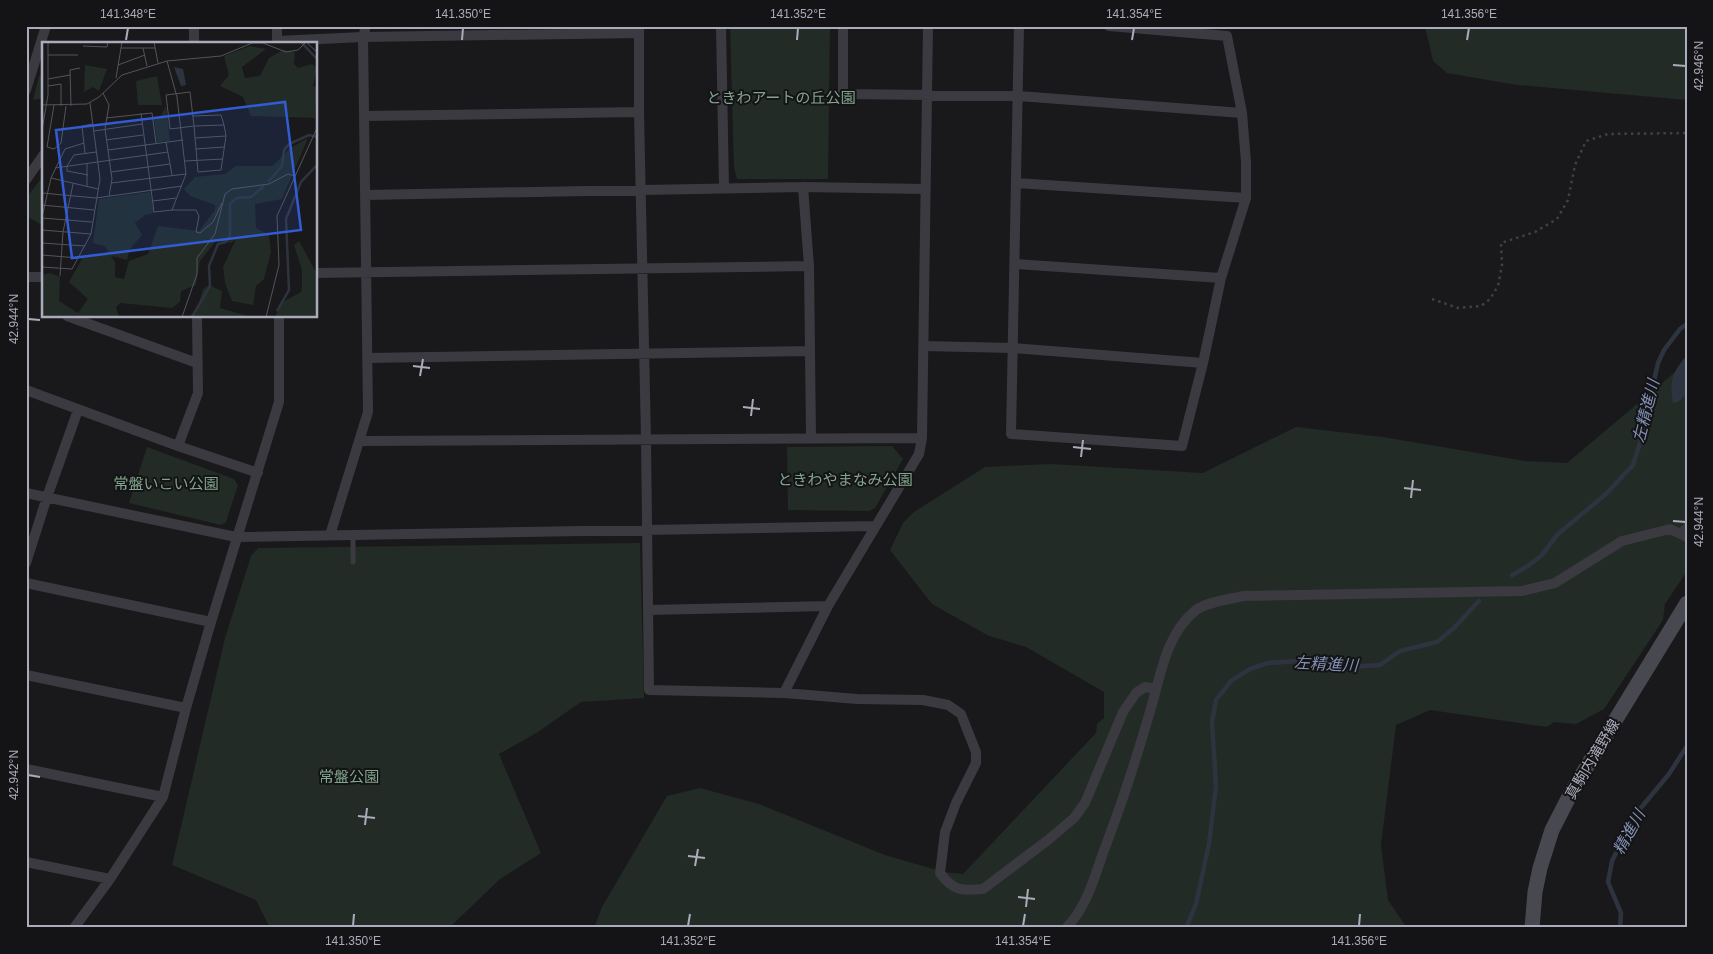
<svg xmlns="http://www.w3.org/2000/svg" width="1713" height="954" font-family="Helvetica,'Noto Sans JP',sans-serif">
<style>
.green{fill:#222b25}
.water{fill:#2e343f}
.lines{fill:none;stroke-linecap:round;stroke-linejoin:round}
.stream{stroke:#2e343f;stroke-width:4.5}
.path{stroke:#404047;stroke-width:2.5;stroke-dasharray:2.5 4;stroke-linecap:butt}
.lane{stroke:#3a3a40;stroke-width:5}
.street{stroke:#3a3a40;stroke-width:10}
.secondary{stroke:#484850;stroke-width:15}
.ticks{fill:none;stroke:#abacbb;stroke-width:2}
.labels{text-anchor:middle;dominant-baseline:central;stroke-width:4;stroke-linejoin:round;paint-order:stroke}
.park-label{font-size:15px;fill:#82a58d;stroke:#141416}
.street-label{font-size:15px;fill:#abacbb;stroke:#141416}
.water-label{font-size:16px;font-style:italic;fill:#8291b5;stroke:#141416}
.inset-river{fill:none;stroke:#2e343f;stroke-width:2.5}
.inset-road{fill:none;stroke:#53545b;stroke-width:1}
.view{fill:#325cd4;fill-opacity:0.15;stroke:#325cd4;stroke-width:2.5}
.inset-edge{fill:none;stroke:#abacbb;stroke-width:2.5}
.neatline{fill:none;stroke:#abacbb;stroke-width:2}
.ticks-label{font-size:12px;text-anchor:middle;fill:#abacbb}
</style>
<rect width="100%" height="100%" fill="#19191b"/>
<path class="green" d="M 730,26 L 830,26 L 828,179 L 737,179 L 734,167 Z
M 1425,26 L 1687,26 L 1687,100 L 1517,85 L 1447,73 L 1433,61 Z
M 39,76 L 44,77 L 44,98 L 33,100 Z
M 44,175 L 44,226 L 26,216 L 26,198 Z
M 1687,362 L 1687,571 L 1665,604 L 1663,620 L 1604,709 L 1576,724 L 1554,722 L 1547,727 L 1430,710 L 1396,725 L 1381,845 L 1388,900 L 1407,928 L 594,928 L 602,907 L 667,796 L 700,788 L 759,804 L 885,855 L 944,872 L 963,874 L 1096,733 L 1097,724 L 1104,718 L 1104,692 L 1026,647 L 989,636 L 932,604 L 890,550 L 903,523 L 914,512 L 985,467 L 1052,464 L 1203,473 L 1296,427 L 1383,437 L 1525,461 L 1567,463 Z
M 892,446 L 903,459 L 875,508 L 869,511 L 788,510 L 787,447 Z
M 147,447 L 234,479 L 238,485 L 226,522 L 221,525 L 129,503 Z
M 640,543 L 644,698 L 581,702 L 538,732 L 499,754 L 541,853 L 500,879 L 449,928 L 270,928 L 256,900 L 172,865 L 225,638 L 251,556 L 258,548 Z"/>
<path class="water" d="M 1687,355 L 1687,394 L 1678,402 L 1673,403 C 1669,380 1672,373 1687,355 Z"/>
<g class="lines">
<path class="stream" d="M 1512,575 L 1528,566 L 1541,556 L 1558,534 L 1606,494 L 1633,465 L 1640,443 L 1658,363 L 1664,350 L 1680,329 L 1687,324
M 1186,928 L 1196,904 L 1209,844 L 1216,786 L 1212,722 L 1216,700 L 1231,681 L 1250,669 L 1268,663 L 1299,661 L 1350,667 L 1380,665 L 1400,651 L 1437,642 L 1454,628 L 1479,601
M 1620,928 L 1621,913 L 1608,882 L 1612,861 L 1635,815 L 1669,774 L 1687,746"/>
<path class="path" d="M 1432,299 L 1458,308 L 1481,306 L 1490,299 L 1498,286 L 1502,265 L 1501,243 L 1535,232 L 1557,219 L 1568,200 L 1575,165 L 1586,141 L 1608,134 L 1687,133"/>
<path class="lane" d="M 1678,533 L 1687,524
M 353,535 L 353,562"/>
<path class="street" d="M 277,26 L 277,44
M 639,26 L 639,112 L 646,439 L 649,690 L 784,693 L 828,606 L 919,454 L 922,438 L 928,26
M 721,26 L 724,188
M 843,26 L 843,94 L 1019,96 L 1242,113
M 1019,26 L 1011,434 L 1182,446 L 1203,363 L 1221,278 L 1246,198 L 1246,162 L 1242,113 L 1227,36 L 1109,26
M 277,41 L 363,37 L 639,33
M 194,44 L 194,26
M 26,90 L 46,26
M 364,116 L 639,112
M 26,180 L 44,154
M 1016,183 L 1246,198
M 803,187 L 809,266 L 811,438
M 365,195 L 803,187 L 925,189
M 1015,264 L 1221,278
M 316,273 L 809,266
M 26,277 L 44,277
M 67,316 L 197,363
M 923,346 L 1013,348 L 1203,363
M 367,358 L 810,351
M 26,390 L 178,446 L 258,473
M 360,441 L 922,438
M 178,446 L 198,393 L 197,316
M 26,493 L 236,537 L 875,526
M 330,535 L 368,412 L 363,37 L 366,26
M 26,563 L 47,497 L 78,410
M 26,583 L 211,622
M 648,610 L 828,606
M 26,675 L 186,708
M 784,693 L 857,699 L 923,700 L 948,705 L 961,714 L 976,752 L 976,763 L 956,803 L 945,832 L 940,873 C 953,891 962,891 983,889 L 1048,840 L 1074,818 L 1085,803 L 1123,712 L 1136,693 L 1145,687 L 1156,689
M 26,769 L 163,797 L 186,708 L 211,622 L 279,402 L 279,316
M 26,862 L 110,879
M 74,928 L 110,879 L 163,797
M 1066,928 C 1086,908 1094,879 1103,853 C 1121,806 1137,757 1151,708 C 1161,674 1166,634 1196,610 C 1207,602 1230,599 1244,596 L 1522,591 L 1555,583 L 1622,541 L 1670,529 L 1687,537"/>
<path class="secondary" d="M 1532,928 L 1535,892 L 1540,868 L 1552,830 L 1572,791 L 1687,603"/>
</g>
<path class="ticks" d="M 126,40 L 128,28M 462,40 L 463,28M 797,40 L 798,28M 1132,40 L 1134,28M 1467,40 L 1469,28M 1673,65 L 1686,66M 28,319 L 40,320M 413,366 L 430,368M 420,376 L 423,359M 743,407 L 760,409M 751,416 L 753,399M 1073,447 L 1091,449M 1081,457 L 1083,440M 1404,488 L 1421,490M 1411,498 L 1413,480M 1673,521 L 1686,522M 28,775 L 40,777M 358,816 L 375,818M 365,825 L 367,808M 688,856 L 705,858M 695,866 L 698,849M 1018,897 L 1035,899M 1026,907 L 1028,889M 353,926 L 354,914M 688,926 L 690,914M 1023,926 L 1025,914M 1359,926 L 1360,914"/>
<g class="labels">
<g class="park-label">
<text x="781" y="97">ときわアートの丘公園</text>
<text x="845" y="479">ときわやまなみ公園</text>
<text x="166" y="483">常盤いこい公園</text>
<text x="349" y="776">常盤公園</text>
</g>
<g class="street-label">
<text transform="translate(1592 759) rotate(-59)">真駒内滝野線</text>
</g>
<g class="water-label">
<text transform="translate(1646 411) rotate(-76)">左精進川</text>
<text transform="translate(1326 664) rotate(3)">左精進川</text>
<text transform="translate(1629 832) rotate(-61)">精進川</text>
</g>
</g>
<g transform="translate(42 42)">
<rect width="275" height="275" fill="#19191b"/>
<path d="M 208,4 L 224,7 L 200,25 L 203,36 L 218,34 L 227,16 L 241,8 L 253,10 L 252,22 L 256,26 L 270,22 L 275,26 L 271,44 L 275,45 L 273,76 L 209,74 L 201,55 L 178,44 L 187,33 L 182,14 ZM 43,23 L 65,27 L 57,49 L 51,45 L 42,50 ZM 115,34 L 120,63 L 96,63 L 94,39 ZM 124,64 L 128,99 L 115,100 L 112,76 L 118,75 ZM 266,96 L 240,157 L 213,162 L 214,186 L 227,193 L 229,210 L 222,237 L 214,244 L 211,263 L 190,259 L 183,241 L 181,225 L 194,197 L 189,201 L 174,199 L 158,219 L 154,243 L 139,249 L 138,260 L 130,266 L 78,261 L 74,265 L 77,275 L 0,275 L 0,233 L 8,231 L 18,235 L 17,259 L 36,271 L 46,257 L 27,240 L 42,213 L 68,213 L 63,204 L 51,201 L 57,157 L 108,150 L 112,171 L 103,173 L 93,181 L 100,193 L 88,207 L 85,218 L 69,214 L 73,220 L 73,235 L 82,237 L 87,219 L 106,212 L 116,184 L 157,189 L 173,168 L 173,163 L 148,154 L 142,147 L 153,135 L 183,132 L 194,124 L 231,124 L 248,106 ZM 257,199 L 275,232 L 275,275 L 234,275 L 237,262 L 259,250 L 260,246 L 260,228 L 252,203 ZM 167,243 L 180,249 L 178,266 L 209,275 L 147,275 L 156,265 L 161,247 Z" fill="#222b25"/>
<path d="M 132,25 L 141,27 L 144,43 L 139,44 Z" fill="#2e343f"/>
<path class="inset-river" d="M 259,0 L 275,17M 226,140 L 240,124 L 242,108 L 247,102 L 267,93 L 275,95M 235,269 L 247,248 L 244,177 L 259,140 L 275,123M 150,275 L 168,244 L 167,224 L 176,202 L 184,200 L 188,193 L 188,162 L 195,156 L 209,155 L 222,144"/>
<path class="inset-road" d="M 112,0 L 116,21M 41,4 L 65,5 L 66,0M 79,6 L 113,6M 101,6 L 105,24M 6,13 L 36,13M 76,23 L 103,13M 74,36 L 80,0M 6,37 L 28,33M 6,44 L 19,42 L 19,64M 61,51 L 67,63 L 63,87 L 70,137 L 67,154M 0,63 L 45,62 L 57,55 L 80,33 L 125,19 L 179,14 L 210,1 L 221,1 L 244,10 L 256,8 L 264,0 L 275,10M 12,63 L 5,105 L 12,107 L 19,101 L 24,64M 29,64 L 28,28 L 38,26M 99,71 L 112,170 L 130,168 L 144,132 L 135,55 L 125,19M 151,74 L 179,73 L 182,83 L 184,94 L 179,128 L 156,130 L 152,84 L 148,50 L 124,53 L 128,87 L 152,84 L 182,83M 64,76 L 110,71 L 114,101M 0,88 L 6,53 L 6,0M 52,89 L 100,82M 153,96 L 184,94M 64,98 L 101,93M 124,100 L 130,133M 154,107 L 182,105M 66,108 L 141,98M 43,111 L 40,84 L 51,82M 143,119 L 181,117M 45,122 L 45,145M 13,126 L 126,110M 69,130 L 128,122M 46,133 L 25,129 L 25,124 L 32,113 L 54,110M 9,136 L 23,107 L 42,101M 69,141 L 144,132M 0,151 L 54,156 L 140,144M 111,159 L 134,156M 0,163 L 52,168M 130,168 L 154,168 L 157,174 L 154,190 L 158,191 L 171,180 L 180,161M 0,175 L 9,136 L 56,147M 0,176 L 50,180M 0,188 L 49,192 L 58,137 L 48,61M 0,201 L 43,204M 0,213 L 36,216M 0,225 L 30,227 L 49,192M 18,234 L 21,190 L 31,142M 140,275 L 155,232 L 155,216 L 173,192 L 183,152 L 190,147 L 227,142 L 246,132 L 253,134M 224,275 L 237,223 L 235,174 L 275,86"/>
<path class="view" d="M 243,60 L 259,188 L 30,216 L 14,88 Z"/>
<rect width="275" height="275" class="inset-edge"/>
</g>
<rect width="1713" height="954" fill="none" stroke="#141416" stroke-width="55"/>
<rect x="28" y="28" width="1658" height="898" class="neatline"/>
<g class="ticks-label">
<text x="128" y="18">141.348°E</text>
<text x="463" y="18">141.350°E</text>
<text x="798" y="18">141.352°E</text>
<text x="1134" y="18">141.354°E</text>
<text x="1469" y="18">141.356°E</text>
<text transform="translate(1699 66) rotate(-90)" y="4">42.946°N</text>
<text transform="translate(14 319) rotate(-90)" y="4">42.944°N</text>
<text transform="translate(1699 522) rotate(-90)" y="4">42.944°N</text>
<text transform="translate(14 775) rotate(-90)" y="4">42.942°N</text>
<text x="353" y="945">141.350°E</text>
<text x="688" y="945">141.352°E</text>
<text x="1023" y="945">141.354°E</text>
<text x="1359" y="945">141.356°E</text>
</g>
</svg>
